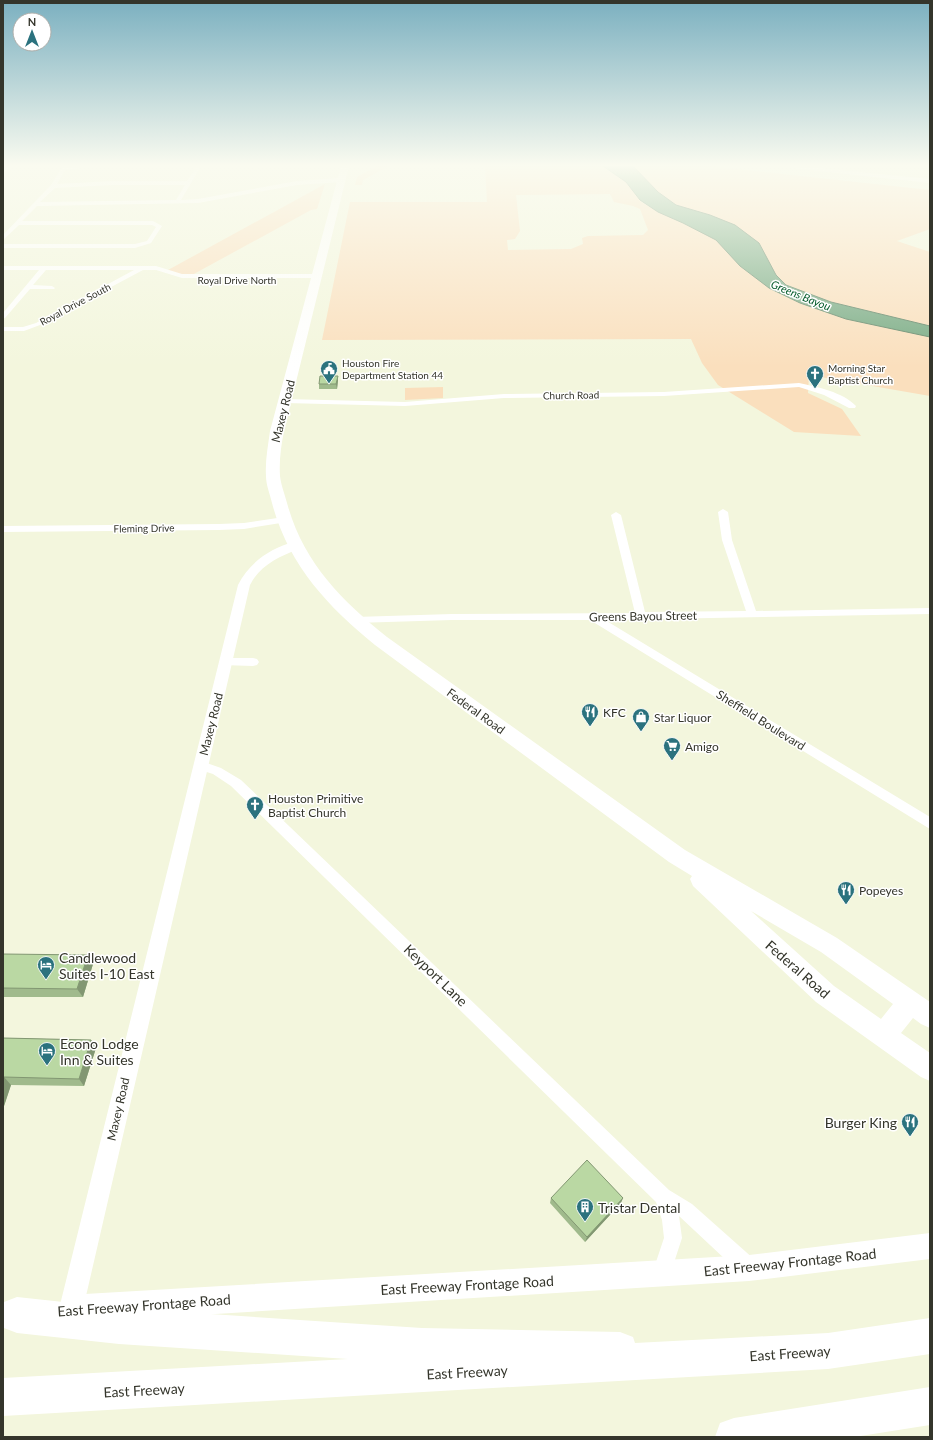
<svg xmlns="http://www.w3.org/2000/svg" width="933" height="1440" font-family="Lato,sans-serif">
<style>
.green{fill:#fadfbd;fill-rule:evenodd}
.water{fill:#78aa84;stroke:#648769}
.lines{fill:none;stroke-linecap:round;stroke-linejoin:round}
.minor{fill:#fff;fill-rule:evenodd}
.tertiary{fill:#fff;fill-rule:evenodd}
.secondary{fill:#fff;fill-rule:evenodd}
.primary{fill:#fff;fill-rule:evenodd}
.motorway{fill:#fff;fill-rule:evenodd}
.wall{fill:#a0ba8c}
.shaded-wall{fill:#829772}
.building{fill:#bad8a3;stroke:#829772}
.labels{text-anchor:middle;dominant-baseline:central;stroke-width:3;stroke-linejoin:round;paint-order:stroke}
.far-street-label{font-size:10px;fill:#34352b;stroke:#fff}
.far-poi-label{font-size:10px;fill:#34352b;stroke:#fff;text-anchor:start}
.far-water-label{font-size:11px;font-style:italic;fill:#045a2a;stroke:#fff}
.street-label{font-size:12px;fill:#34352b;stroke:#fff}
.poi-label{font-size:12px;fill:#34352b;stroke:#fff;text-anchor:start}
.near-poi-label{font-size:14px;fill:#34352b;stroke:#fff;text-anchor:start}
.near-street-label{font-size:14px;fill:#34352b;stroke:#fff}
</style>
<rect width="100%" height="100%" fill="#f3f6dd"/>
<path class="green" d="M 377,166 L 389,166 L 363,180 L 362,185 L 355,185 L 357,177 Z
M 485,166 L 603,166 L 626,182 L 640,201 L 658,212 L 683,223 L 716,240 L 740,266 L 769,288 L 800,303 L 846,319 L 930,337 L 930,396 L 809,375 L 808,393 L 842,409 L 861,436 L 794,432 L 718,385 L 702,363 L 691,339 L 322,340 L 350,202 L 487,202 ZM 610,194 L 614,202 L 633,206 L 640,209 L 648,230 L 643,235 L 588,236 L 582,238 L 583,244 L 571,249 L 508,250 L 507,240 L 515,239 L 520,231 L 516,195 Z
M 633,166 L 710,166 L 930,190 L 930,229 L 897,241 L 930,252 L 930,326 L 831,302 L 786,285 L 776,275 L 773,270 L 710,215 L 676,205 L 658,192 Z
M 325,184 L 317,209 L 311,210 L 192,275 L 182,275 L 168,270 Z
M 443,387 L 443,398 L 405,400 L 405,388 Z"/>
<path class="water" d="M 603,166 L 633,166 L 658,192 L 676,205 L 710,215 L 735,225 L 759,243 L 776,275 L 786,285 L 831,302 L 930,326 L 930,337 L 846,319 L 800,303 L 769,288 L 740,266 L 716,240 L 683,223 L 658,212 L 640,200 L 626,182 Z"/>
<g class="lines">
<path class="minor" d="M 6,166 L 11,166 L 3,174 L 3,169 Z
M 63,166 L 67,166 L 67,167 L 87,166 L 92,167 L 65,170 L 57,184 L 112,181 L 187,181 L 197,166 L 201,166 L 181,200 L 198,199 L 297,181 L 341,178 L 344,180 L 341,182 L 297,185 L 198,203 L 37,206 L 22,221 L 153,221 L 162,226 L 151,243 L 135,248 L 3,248 L 3,244 L 135,244 L 147,241 L 156,227 L 152,225 L 19,225 L 3,240 L 3,235 L 51,185 ZM 112,185 L 185,185 L 176,200 L 40,202 L 55,188 Z
M 787,166 L 800,166 L 930,179 L 930,183 L 790,168 Z
M 926,166 L 930,166 L 930,168 L 927,167 Z
M 3,266 L 156,266 L 182,274 L 317,274 L 320,276 L 317,278 L 182,278 L 156,270 L 143,270 L 40,325 L 24,331 L 3,331 L 3,327 L 23,327 L 36,323 L 134,270 L 46,270 L 33,285 L 52,286 L 55,288 L 54,289 L 30,289 L 5,318 L 3,319 L 3,313 L 39,270 L 3,270 Z
M 799,383 C 817,387 843,392 856,406 L 855,408 L 849,408 L 824,395 L 799,387 L 664,396 L 504,398 L 405,406 L 285,403 L 281,401 L 285,399 L 405,402 L 504,394 L 664,392 Z
M 723,509 L 728,512 L 732,540 L 756,611 L 930,608 L 930,614 L 605,620 L 930,817 L 930,829 L 590,620 L 452,620 L 355,623 L 351,622 L 350,620 L 351,618 L 355,617 L 452,614 L 635,613 L 611,515 L 616,512 L 621,515 L 645,612 L 746,611 L 722,540 L 718,512 Z
M 284,517 L 289,520 L 287,522 L 244,529 L 219,530 L 3,532 L 3,526 L 219,524 L 244,523 Z
M 226,658 L 253,658 L 257,659 L 259,662 L 257,665 L 253,666 L 222,665 L 220,662 L 222,659 Z
M 201,761 L 221,768 L 241,780 L 669,1190 L 692,1204 L 755,1260 L 757,1267 L 755,1274 L 748,1276 L 741,1274 L 679,1216 L 682,1238 L 668,1281 L 661,1283 L 654,1281 L 652,1274 L 664,1238 L 662,1220 L 656,1202 L 231,786 L 213,774 L 197,769 L 195,766 L 197,763 Z"/>
<path class="tertiary" d="M 294,542 L 298,543 L 300,546 L 298,549 C 279,557 260,565 250,585 L 83,1309 L 80,1318 L 71,1321 L 62,1318 L 59,1309 L 238,585 C 249,563 270,548 294,542 Z"/>
<path class="secondary" d="M 930,1233 L 930,1259 L 749,1281 L 85,1322 L 75,1318 L 71,1308 L 75,1298 L 85,1294 L 749,1255 Z"/>
<path class="primary" d="M 341,166 L 349,166 L 284,431 C 281,446 279,461 280,476 C 281,485 285,495 287,503 C 303,562 341,600 387,637 L 685,850 L 837,938 L 930,1002 L 930,1028 L 921,1024 L 913,1018 L 901,1033 L 930,1053 L 930,1081 L 921,1077 L 816,1002 L 693,886 L 690,879 L 692,876 L 669,862 L 375,645 C 327,606 288,564 272,503 C 270,494 266,485 266,476 C 265,461 268,446 270,431 ZM 751,911 L 821,952 L 893,1004 L 881,1019 L 834,986 Z"/>
<path class="motorway" d="M 17,1297 L 119,1308 L 422,1328 L 620,1332 L 633,1337 L 635,1343 L 828,1333 L 930,1318 L 930,1354 L 828,1369 L 3,1416 L 3,1378 L 348,1359 L 119,1344 L 17,1333 L 4,1328 L 3,1324 L 4,1302 Z
M 930,1387 L 930,1425 L 854,1437 L 715,1437 L 720,1423 L 734,1418 Z"/>
</g>
<path class="wall" d="M 338,380 L 337,389 L 319,389 L 319,384 Z
M 3,954 L 93,964 L 83,997 L 3,997 Z
M 3,1038 L 91,1040 L 96,1048 L 84,1086 L 11,1085 L 4,1106 L 3,1106 Z
M 551,1198 L 621,1203 L 585,1242 L 550,1203 Z"/>
<path class="shaded-wall" d="M 338,376 L 338,380 L 337,389 L 336,384 Z
M 88,955 L 93,964 L 83,997 L 77,989 Z
M 91,1040 L 96,1048 L 84,1086 L 79,1079 Z
M 4,1077 L 11,1085 L 4,1106 L 3,1105 L 3,1081 Z
M 623,1198 L 621,1203 L 585,1242 L 587,1237 Z"/>
<path class="building" d="M 320,376 L 338,376 L 336,384 L 319,384 Z
M 3,954 L 88,955 L 77,989 L 3,988 Z
M 3,1038 L 91,1040 L 79,1079 L 4,1077 L 3,1081 Z
M 587,1160 L 623,1198 L 587,1237 L 551,1198 Z"/>
<linearGradient id="sky" x2="0" y2="1"><stop stop-color="#7bb0c0"/><stop offset="0.45" stop-color="#fafbf0"/><stop offset="1" stop-color="#fafbf0" stop-opacity="0"/></linearGradient>
<rect width="933" height="367" fill="url(#sky)"/>
<defs>
<symbol id="civic-pin" viewBox="-11 -11 22 30"><path d="M0 17L-7.5 6A9.5 9.5 0 1 1 7.5 6Z" fill="#2b727e" stroke="#fff"/><path d="M-.6-6.5H3V-4.5H.6V-3L4-1V1h2V6H-6V1h2V-1L-.6-3ZM-1.2 2.5V6h2.4V2.5Z" fill="#fff"/></symbol>
<symbol id="church-pin" viewBox="-11 -11 22 30"><path d="M0 17L-7.5 6A9.5 9.5 0 1 1 7.5 6Z" fill="#2b727e" stroke="#fff"/><path d="M-1.2-6h2.4v3.5h3.3v2.4h-3.3V6h-2.4V-.1h-3.3v-2.4h3.3Z" fill="#fff"/></symbol>
<symbol id="restaurant-pin" viewBox="-11 -11 22 30"><path d="M0 17L-7.5 6A9.5 9.5 0 1 1 7.5 6Z" fill="#2b727e" stroke="#fff"/><path d="M-5-6h1v4h1v-4h1v4h1v-4h1v5L-1.5 .5V6h-2V.5L-5-1ZM5-6V6H3V1.5H1.5Q1.5-4 5-6Z" fill="#fff"/></symbol>
<symbol id="shop-pin" viewBox="-11 -11 22 30"><path d="M0 17L-7.5 6A9.5 9.5 0 1 1 7.5 6Z" fill="#2b727e" stroke="#fff"/><path d="M-5-2.5h2.3a2.7 3.5 0 0 1 5.4 0H5L5.5 6h-11ZM-1.5-2.5h3a1.5 2.3 0 0 0-3 0Z" fill="#fff"/></symbol>
<symbol id="supermarket-pin" viewBox="-11 -11 22 30"><path d="M0 17L-7.5 6A9.5 9.5 0 1 1 7.5 6Z" fill="#2b727e" stroke="#fff"/><path d="M-6-5.5h2.5l.6 2H6L4.5 2H-2.5L-4.4-4H-6ZM-1.5 3.2a1.3 1.3 0 1 0 .1 0ZM3 3.2a1.3 1.3 0 1 0 .1 0Z" fill="#fff"/></symbol>
<symbol id="hotel-pin" viewBox="-11 -11 22 30"><path d="M0 17L-7.5 6A9.5 9.5 0 1 1 7.5 6Z" fill="#2b727e" stroke="#fff"/><path d="M-6-4.5h1.5V1H6V5H4.5V3h-9V5H-6ZM-4 0a1.8 1.8 0 1 1 3.6 0ZM.5 0V-2.5h3Q6-2.5 6 0Z" fill="#fff"/></symbol>
<symbol id="building-pin" viewBox="-11 -11 22 30"><path d="M0 17L-7.5 6A9.5 9.5 0 1 1 7.5 6Z" fill="#2b727e" stroke="#fff"/><path d="M-4-6H4V6H1V3H-1V6H-4ZM-2.5-4.3h1.7v1.8h-1.7ZM.8-4.3h1.7v1.8H.8ZM-2.5-1h1.7V.8h-1.7ZM.8-1h1.7V.8H.8Z" fill="#fff"/></symbol>
</defs>
<g fill-rule="evenodd">
<use href="#civic-pin" x="319" y="359" width="20" height="27"/>
<use href="#church-pin" x="805" y="364" width="20" height="27"/>
<use href="#restaurant-pin" x="580" y="702" width="20" height="27"/>
<use href="#shop-pin" x="631" y="707" width="20" height="27"/>
<use href="#supermarket-pin" x="662" y="736" width="20" height="27"/>
<use href="#church-pin" x="245" y="795" width="20" height="27"/>
<use href="#restaurant-pin" x="836" y="880" width="20" height="27"/>
<use href="#hotel-pin" x="36" y="955" width="20" height="27"/>
<use href="#hotel-pin" x="37" y="1041" width="20" height="27"/>
<use href="#restaurant-pin" x="900" y="1112" width="20" height="27"/>
<use href="#building-pin" x="575" y="1197" width="20" height="27"/>
</g>
<g class="labels">
<g class="far-street-label">
<text x="237" y="280">Royal Drive North</text>
<text transform="translate(75 304) rotate(-28)">Royal Drive South</text>
<text transform="translate(571 395) rotate(-1)">Church Road</text>
<text transform="translate(144 528) rotate(-1)">Fleming Drive</text>
</g>
<g class="far-poi-label">
<text x="342" y="363">Houston Fire<tspan x="342" dy="12">Department Station 44</tspan></text>
<text x="828" y="368">Morning Star<tspan x="828" dy="12">Baptist Church</tspan></text>
</g>
<g class="far-water-label">
<text transform="translate(801 295) rotate(22)">Greens Bayou</text>
</g>
<g class="street-label">
<text transform="translate(283 411) rotate(-76)">Maxey Road</text>
<text transform="translate(643 616) rotate(-1)">Greens Bayou Street</text>
<text transform="translate(476 711) rotate(36)">Federal Road</text>
<text transform="translate(761 720) rotate(32)">Sheffield Boulevard</text>
<text transform="translate(211 724) rotate(-76)">Maxey Road</text>
<text transform="translate(118 1109) rotate(-77)">Maxey Road</text>
</g>
<g class="poi-label">
<text x="603" y="712">KFC</text>
<text x="654" y="717">Star Liquor</text>
<text x="685" y="746">Amigo</text>
<text x="268" y="798">Houston Primitive<tspan x="268" dy="14">Baptist Church</tspan></text>
<text x="859" y="890">Popeyes</text>
</g>
<g class="near-poi-label">
<text x="59" y="957">Candlewood<tspan x="59" dy="16">Suites I-10 East</tspan></text>
<text x="60" y="1043">Econo Lodge<tspan x="60" dy="16">Inn &amp; Suites</tspan></text>
<text x="897" y="1122" text-anchor="end">Burger King</text>
<text x="598" y="1207">Tristar Dental</text>
</g>
<g class="near-street-label">
<text transform="translate(798 969) rotate(41)">Federal Road</text>
<text transform="translate(436 975) rotate(44)">Keyport Lane</text>
<text transform="translate(790 1262) rotate(-6)">East Freeway Frontage Road</text>
<text transform="translate(467 1285) rotate(-3)">East Freeway Frontage Road</text>
<text transform="translate(144 1305) rotate(-4)">East Freeway Frontage Road</text>
<text transform="translate(790 1353) rotate(-4)">East Freeway</text>
<text transform="translate(467 1372) rotate(-3)">East Freeway</text>
<text transform="translate(144 1390) rotate(-3)">East Freeway</text>
</g>
</g>
<rect width="933" height="1440" fill="none" stroke="#34352b" stroke-width="8"/>
<g transform="translate(32 32)"><circle r="19" fill="#ffffff" stroke="#aeaeaa"/>
<path d="M0-3L7 15L0 10L-7 15Z" fill="#2b727e"/>
<text y="-6" font-size="11" font-weight="bold" text-anchor="middle" fill="#34352b">N</text>
</g>
</svg>
